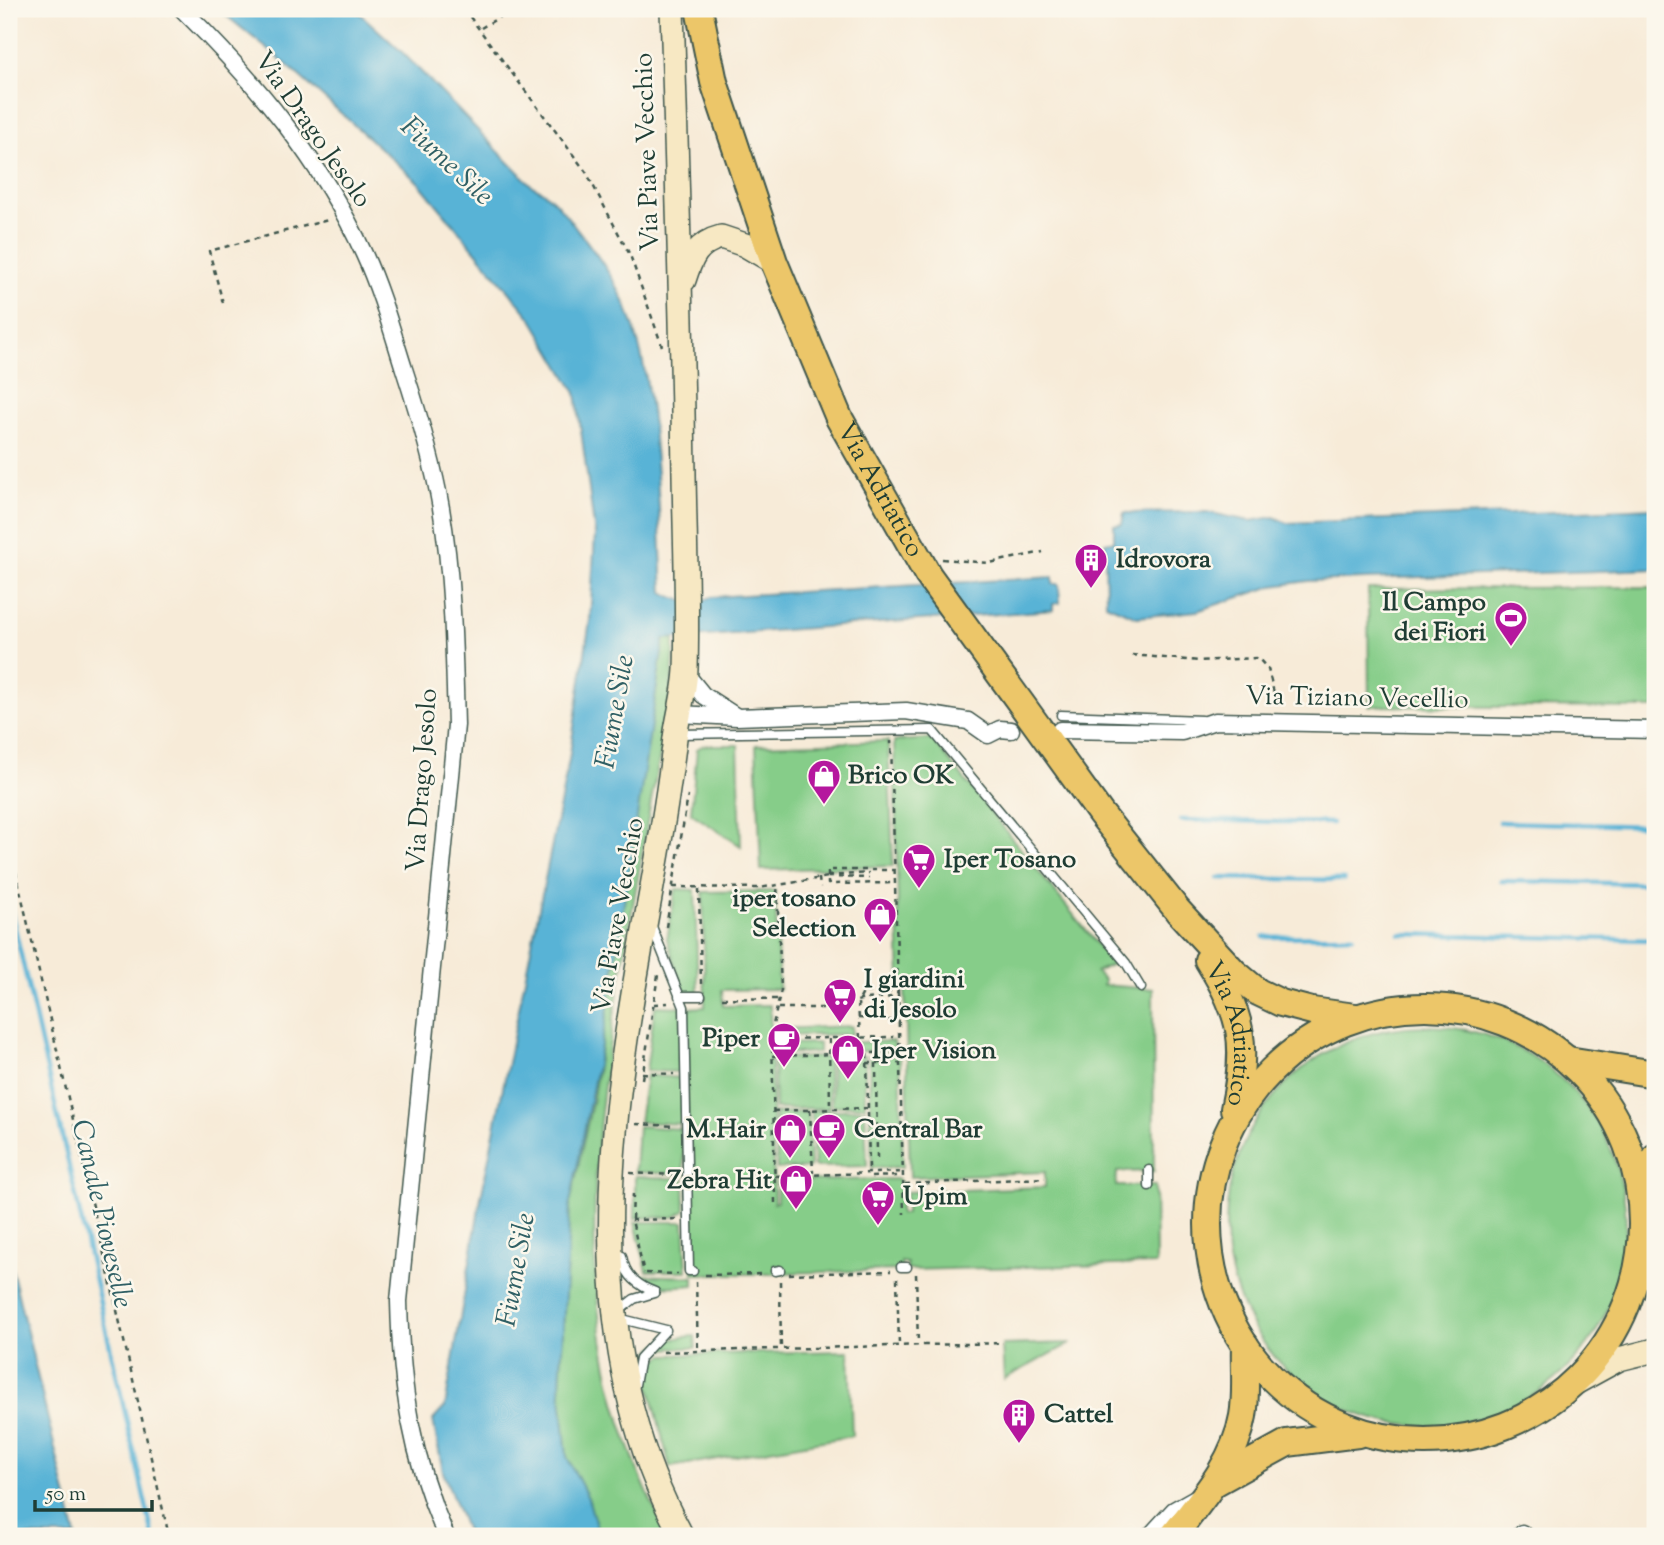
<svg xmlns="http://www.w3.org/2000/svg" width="1664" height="1545" font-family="'Sorts Mill Goudy',serif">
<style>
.green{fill:#86cd89;stroke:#52855e;stroke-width:2}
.water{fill:#58b3d6;stroke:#3c7885;stroke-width:2}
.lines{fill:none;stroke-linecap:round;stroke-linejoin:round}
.stream{stroke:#58b3d6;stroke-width:4.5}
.lane-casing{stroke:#3f574d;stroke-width:11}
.street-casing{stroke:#3f574d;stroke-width:19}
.secondary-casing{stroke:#3f574d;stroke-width:26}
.primary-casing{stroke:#3f574d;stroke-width:30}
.path{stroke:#3f574d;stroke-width:2.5;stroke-dasharray:5 5;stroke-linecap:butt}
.lane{stroke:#fff;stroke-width:8}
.street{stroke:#fff;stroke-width:16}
.secondary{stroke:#f7e8c3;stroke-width:23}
.primary{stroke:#ecc669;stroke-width:26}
.labels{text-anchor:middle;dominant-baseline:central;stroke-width:5;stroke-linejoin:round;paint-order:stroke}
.street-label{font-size:26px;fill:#1f3d34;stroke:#fbf7ec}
.poi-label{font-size:26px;font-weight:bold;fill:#1f3d34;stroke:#fbf7ec;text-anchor:start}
.water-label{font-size:28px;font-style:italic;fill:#306065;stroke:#fbf7ec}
</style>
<rect width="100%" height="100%" fill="#fbf7ec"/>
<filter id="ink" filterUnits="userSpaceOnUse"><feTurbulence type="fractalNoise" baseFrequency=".0143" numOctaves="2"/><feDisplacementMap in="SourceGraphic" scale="14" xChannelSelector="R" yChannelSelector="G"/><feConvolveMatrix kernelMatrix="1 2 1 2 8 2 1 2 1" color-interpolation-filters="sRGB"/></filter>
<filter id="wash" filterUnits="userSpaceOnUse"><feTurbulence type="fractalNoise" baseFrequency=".00686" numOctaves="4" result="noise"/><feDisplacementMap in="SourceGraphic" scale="28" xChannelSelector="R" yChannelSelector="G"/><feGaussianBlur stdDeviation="1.57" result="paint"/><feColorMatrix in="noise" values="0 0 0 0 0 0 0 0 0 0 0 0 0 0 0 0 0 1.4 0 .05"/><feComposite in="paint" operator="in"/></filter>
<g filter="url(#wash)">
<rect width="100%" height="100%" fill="#f7ebd8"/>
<path class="green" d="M 1655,587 L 1655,708 L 1369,706 L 1368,589 Z
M 674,637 C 675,704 655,770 645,836 C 617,1004 574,1187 605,1357 C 616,1420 639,1480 668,1536 L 599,1536 L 588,1498 L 567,1457 L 560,1386 L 570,1203 L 593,1098 L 664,638 Z
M 932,739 L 1113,964 L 1096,972 L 1104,980 L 1103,985 L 1153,989 L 1154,1171 L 1117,1172 L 1116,1186 L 1155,1186 L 1156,1264 L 907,1270 L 907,1263 L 901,1262 L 901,1270 L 780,1273 L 780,1266 L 775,1265 L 775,1274 L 694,1274 L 690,1245 L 685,1008 L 705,1007 L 703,892 L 775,891 L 779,989 L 722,990 L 723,1006 L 770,1005 L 774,1203 L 777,1202 L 777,1181 L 899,1179 L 900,1214 L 906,1214 L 906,1192 L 1045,1187 L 1045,1172 L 910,1177 L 905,987 L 900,987 L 894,741 Z
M 888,741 L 893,866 L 761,870 L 756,745 Z
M 704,745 L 738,745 L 741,846 L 691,813 L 697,749 Z
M 676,889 L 695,890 L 698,992 L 683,992 L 667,939 Z
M 655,1006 L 682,1007 L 682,1072 L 646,1071 Z
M1226 1226a200 200 0 1 1 400 0a200 200 0 1 1-400 0Z
M 852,1026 L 852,1034 L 778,1036 L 778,1029 Z
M 894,1041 L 895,1050 L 835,1052 L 835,1043 Z
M 819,1043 L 819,1052 L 779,1054 L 779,1044 Z
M 900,1055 L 903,1167 L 872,1168 L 869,1056 Z
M 865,1056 L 865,1106 L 832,1106 L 831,1057 Z
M 828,1057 L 829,1108 L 775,1109 L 774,1058 Z
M 646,1075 L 682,1078 L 682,1124 L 639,1122 Z
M 865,1109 L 867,1166 L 814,1167 L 812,1111 Z
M 808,1112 L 810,1168 L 777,1169 L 775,1113 Z
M 638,1126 L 683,1129 L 684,1174 L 635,1172 Z
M 635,1176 L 684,1179 L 685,1211 L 674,1217 L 635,1218 Z
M 635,1222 L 684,1222 L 687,1271 L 647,1271 Z
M 638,1275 L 694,1277 L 694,1285 C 675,1286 651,1291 638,1275 Z
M 695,1336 L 696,1348 C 673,1348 652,1345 642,1369 C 649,1341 669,1338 695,1336 Z
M 1071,1343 L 1004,1379 L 1002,1345 Z
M 849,1351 L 852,1436 L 670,1467 L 648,1381 C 648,1368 652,1362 663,1355 Z"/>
<path class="water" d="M 218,9 L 355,9 L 403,53 L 532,186 C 553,195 563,212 577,229 C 593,249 608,269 619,291 C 659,367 658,507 663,592 C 679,602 695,605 712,597 L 1053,577 L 1053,584 L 1059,584 L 1060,603 L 1053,604 L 1053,610 L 664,639 L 607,1015 L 570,1203 L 560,1386 L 567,1457 L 588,1498 L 599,1536 L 468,1536 L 443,1472 L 433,1420 L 445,1407 L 481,1197 L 569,760 L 590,620 L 595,534 L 576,393 L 532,319 L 419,183 L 286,64 Z
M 1655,508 L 1655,569 L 1308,581 L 1273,586 L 1197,611 L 1137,617 L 1106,604 L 1105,543 L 1114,541 L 1114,525 L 1122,524 L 1124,513 L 1206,512 L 1250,521 L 1274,517 L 1287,523 Z
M 9,1257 L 76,1536 L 9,1536 Z"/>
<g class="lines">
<path class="stream" d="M 1181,820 L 1332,823
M 1499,822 L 1655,826
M 1218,878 L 1344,880
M 1501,881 L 1655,884
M 9,902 L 153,1536
M 1400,934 L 1655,940
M 1264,937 L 1353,936"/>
</g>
</g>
<g filter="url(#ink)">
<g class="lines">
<defs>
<path id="lane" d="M 1061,715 L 1202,720
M 679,734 L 932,730 L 1126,963 L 1141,988
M 651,924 L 684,1007 L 689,1271 L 693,1271
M 679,996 L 701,996
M 1149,1170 L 1149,1186
M 622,1256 C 625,1276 638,1286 655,1292
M 901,1267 L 907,1267
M 775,1271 L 780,1270
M 620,1310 L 634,1299 L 654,1293
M 618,1318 L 666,1330
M 635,1385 L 640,1358 L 666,1330"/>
<path id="street" d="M 182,9 C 254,80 322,161 364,254 C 381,291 392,331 404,369 C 419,415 433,461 441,508 C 453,579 454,653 456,725 L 399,1301 C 401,1389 411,1455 446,1536
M 679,714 L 737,717 L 703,695 L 686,674
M 737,717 L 906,711 L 968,721 L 988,735 L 1000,729 L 1011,730
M 1060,730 L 1182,732 L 1215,721 L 1655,730
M 1522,1533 L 1524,1536
M 1150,1536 L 1174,1510 L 1197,1497"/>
<path id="secondary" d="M 672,9 C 677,164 682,319 684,475 C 685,539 688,604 686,669 C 685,692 678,715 675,738 C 668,797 658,855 647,914 C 609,1121 576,1344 682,1536
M 684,280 C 691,258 697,243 721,237 L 745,245 L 774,262
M 1641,1251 L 1655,1276
M 1568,1387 L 1619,1359 L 1655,1350"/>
<g id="primary">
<path id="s1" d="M 699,9 L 714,82 L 774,262 L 839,418 L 928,575 L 1101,814 L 1178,911 L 1234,972 L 1258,992 L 1281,1003 L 1312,1011 L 1355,1017"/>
<path id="s2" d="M 1208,960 C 1243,1017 1248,1043 1234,1109"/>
<circle cx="1425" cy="1224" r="217"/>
<path d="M 1568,1060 L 1655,1074"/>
<path d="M 1647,1200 L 1655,1157"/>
<path d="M 1216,1482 L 1287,1443 L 1358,1434"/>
<path d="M 1173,1536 C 1201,1500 1235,1463 1243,1416 C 1247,1393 1244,1368 1245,1345"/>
</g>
</defs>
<use href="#lane" class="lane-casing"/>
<use href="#street" class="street-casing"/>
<use href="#secondary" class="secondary-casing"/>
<use href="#primary" class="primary-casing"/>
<path class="path" d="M 464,9 L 586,172 L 630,255 L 662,346
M 481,28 L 513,9
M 223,303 L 209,251 L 328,220
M 942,559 L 989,563 L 1043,552
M 1132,655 L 1199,661 L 1258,658 L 1268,669 L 1277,705
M 9,842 L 169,1536
M 828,876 L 869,873
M 828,877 L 828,870 L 895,870
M 828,877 L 869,878
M 819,878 L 820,888
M 673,887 L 759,888 L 828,877 L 828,884 L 895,883
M 699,889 L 701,984
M 666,927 L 688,796
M 866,992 L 898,992 L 891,741
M 898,992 L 904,1214
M 722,998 L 778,999
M 654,1004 L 668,1003
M 824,1007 L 825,989
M 778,1008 L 824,1008 L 866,999 L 892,997
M 858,1018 L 900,1021
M 860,1038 L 858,1002 L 866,988
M 772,1039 L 894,1037
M 829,1039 L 830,1109
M 867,1053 L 869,1172
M 772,1056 L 901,1052
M 867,1063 L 901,1063
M 876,1063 L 877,1158
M 642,1073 L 674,1074
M 642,1079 L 658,975
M 810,1110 L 813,1173
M 773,1111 L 867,1108
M 636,1124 L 675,1126
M 630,1173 L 676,1175
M 775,1176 L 905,1172
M 871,1177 L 897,1176
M 905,1184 L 1045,1178
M 633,1194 L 632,1220 L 644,1273
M 775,1203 L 772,1029 L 781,990 L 777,884
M 631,1220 L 677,1219
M 646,1273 L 678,1274
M 789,1274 L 891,1271
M 916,1274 L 918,1344
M 705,1275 L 765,1274
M 897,1278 L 899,1345
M 780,1281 L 781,1350
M 696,1282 L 698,1351
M 663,1352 L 1003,1343
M 1500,1536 L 1508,1531
M 1624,1536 L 1655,1530"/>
<use href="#lane" class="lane"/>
<use href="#street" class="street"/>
<use href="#secondary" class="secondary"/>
<use href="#primary" class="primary"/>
</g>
</g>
<defs>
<symbol id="building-pin" viewBox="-11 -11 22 30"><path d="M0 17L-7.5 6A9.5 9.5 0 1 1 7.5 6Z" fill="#b5179e" stroke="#fbf7ec"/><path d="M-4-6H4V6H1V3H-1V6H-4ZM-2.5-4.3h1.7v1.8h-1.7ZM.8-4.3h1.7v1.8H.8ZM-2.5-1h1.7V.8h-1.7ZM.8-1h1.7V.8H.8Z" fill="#fff"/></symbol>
<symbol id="stadium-pin" viewBox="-11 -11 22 30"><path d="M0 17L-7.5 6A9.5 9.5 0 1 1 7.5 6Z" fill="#b5179e" stroke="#fbf7ec"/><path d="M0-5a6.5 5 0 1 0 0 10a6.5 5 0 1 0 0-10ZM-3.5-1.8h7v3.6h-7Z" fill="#fff"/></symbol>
<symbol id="shop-pin" viewBox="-11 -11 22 30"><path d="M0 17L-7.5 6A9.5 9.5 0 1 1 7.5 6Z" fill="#b5179e" stroke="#fbf7ec"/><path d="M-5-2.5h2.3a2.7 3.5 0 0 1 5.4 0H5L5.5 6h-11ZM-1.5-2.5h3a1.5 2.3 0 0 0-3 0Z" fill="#fff"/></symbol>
<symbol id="supermarket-pin" viewBox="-11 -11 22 30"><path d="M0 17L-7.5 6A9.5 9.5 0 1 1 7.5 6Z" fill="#b5179e" stroke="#fbf7ec"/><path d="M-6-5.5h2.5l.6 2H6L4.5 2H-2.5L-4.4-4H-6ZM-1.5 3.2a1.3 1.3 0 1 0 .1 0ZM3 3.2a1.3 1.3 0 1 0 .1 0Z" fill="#fff"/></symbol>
<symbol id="cafe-pin" viewBox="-11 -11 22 30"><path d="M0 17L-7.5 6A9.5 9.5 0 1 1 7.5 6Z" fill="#b5179e" stroke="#fbf7ec"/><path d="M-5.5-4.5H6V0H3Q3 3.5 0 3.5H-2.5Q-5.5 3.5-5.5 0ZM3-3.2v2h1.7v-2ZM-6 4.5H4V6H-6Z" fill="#fff"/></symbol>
</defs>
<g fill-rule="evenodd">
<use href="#building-pin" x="1072" y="541" width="38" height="52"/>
<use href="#stadium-pin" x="1492" y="599" width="38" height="52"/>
<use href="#shop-pin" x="805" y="757" width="38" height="52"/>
<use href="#supermarket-pin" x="900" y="841" width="38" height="52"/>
<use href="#shop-pin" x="861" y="895" width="38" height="52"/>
<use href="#supermarket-pin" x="821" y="976" width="38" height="52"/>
<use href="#cafe-pin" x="765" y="1020" width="38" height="52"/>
<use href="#shop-pin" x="829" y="1032" width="38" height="52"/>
<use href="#shop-pin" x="771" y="1111" width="38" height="52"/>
<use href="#cafe-pin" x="810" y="1111" width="38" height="52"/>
<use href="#shop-pin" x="777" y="1162" width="38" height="52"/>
<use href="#supermarket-pin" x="859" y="1178" width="38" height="52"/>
<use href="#building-pin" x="1000" y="1396" width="38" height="52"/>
</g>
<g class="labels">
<g class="street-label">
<text transform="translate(312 130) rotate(55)">Via Drago Jesolo</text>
<text transform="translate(648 152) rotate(-92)">Via Piave Vecchio</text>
<text stroke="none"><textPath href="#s1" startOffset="516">Via Adriatico</textPath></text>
<text transform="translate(1357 699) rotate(1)">Via Tiziano Vecellio</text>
<text transform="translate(423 780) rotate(-86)">Via Drago Jesolo</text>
<text transform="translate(619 916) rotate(-80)">Via Piave Vecchio</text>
<text stroke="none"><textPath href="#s2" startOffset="79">Via Adriatico</textPath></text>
</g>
<g class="poi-label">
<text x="1116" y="560">Idrovora</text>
<text x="1486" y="603" text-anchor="end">Il Campo<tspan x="1486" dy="30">dei Fiori</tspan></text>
<text x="848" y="776">Brico OK</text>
<text x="944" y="860">Iper Tosano</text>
<text x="856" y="899" text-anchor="end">iper tosano<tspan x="856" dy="30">Selection</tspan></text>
<text x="864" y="980">I giardini<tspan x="864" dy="30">di Jesolo</tspan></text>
<text x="760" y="1039" text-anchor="end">Piper</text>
<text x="872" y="1051">Iper Vision</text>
<text x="766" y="1130" text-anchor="end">M.Hair</text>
<text x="854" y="1130">Central Bar</text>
<text x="772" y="1181" text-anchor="end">Zebra Hit</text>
<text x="903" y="1197">Upim</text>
<text x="1044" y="1415">Cattel</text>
</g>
<g class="water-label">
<text transform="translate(446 162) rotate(43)">Fiume Sile</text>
<text transform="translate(616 712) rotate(-80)">Fiume Sile</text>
<text transform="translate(101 1214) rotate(77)">Canale Pioveselle</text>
<text transform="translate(517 1270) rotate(-80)">Fiume Sile</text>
</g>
</g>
<rect width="1664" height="1545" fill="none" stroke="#fbf7ec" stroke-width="35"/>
<path d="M35 1500v10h117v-10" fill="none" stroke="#1f3d34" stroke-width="3.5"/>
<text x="46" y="1500" font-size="21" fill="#1f3d34" stroke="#fbf7ec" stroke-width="5" paint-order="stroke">50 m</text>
</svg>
